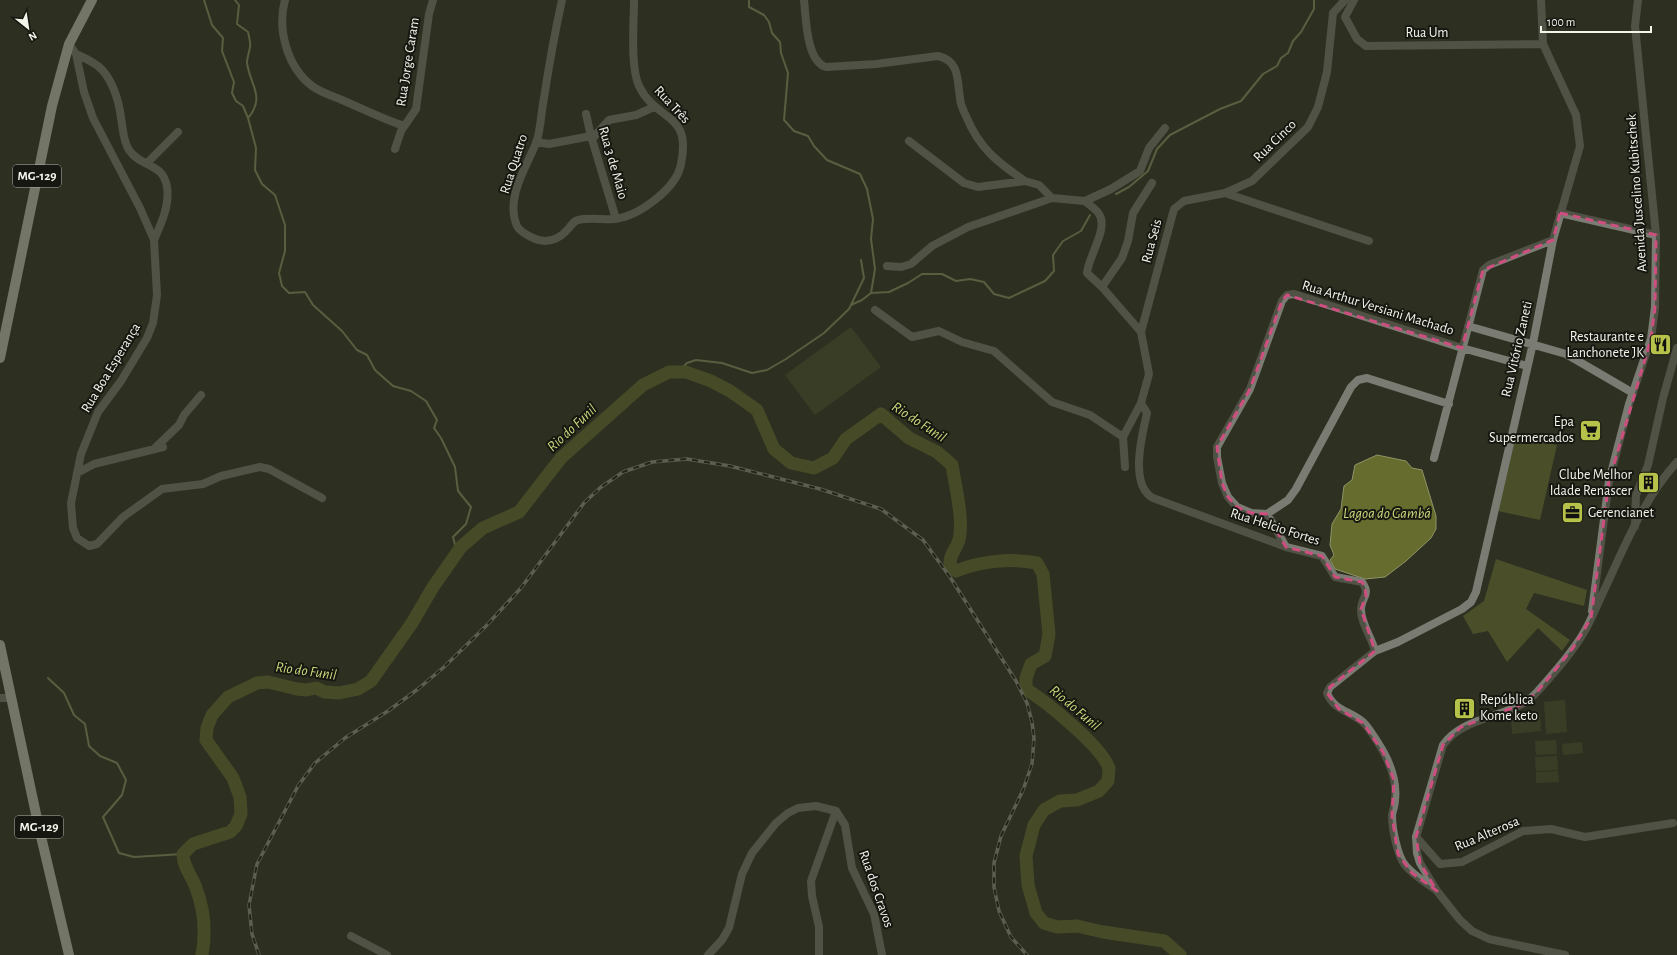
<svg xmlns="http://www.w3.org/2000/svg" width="1677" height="955" font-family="'Alegreya Sans',sans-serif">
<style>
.green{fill:#4a4f2a}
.water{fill:#656c2d;stroke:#909566}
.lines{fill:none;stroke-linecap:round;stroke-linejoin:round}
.stream{stroke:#909566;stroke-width:2}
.river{stroke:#656c2d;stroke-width:13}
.minor{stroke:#7a7c74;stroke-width:8}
.tertiary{stroke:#7a7c74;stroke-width:8}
.primary{stroke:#c7c9ba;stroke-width:10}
.rail-casing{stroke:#95978b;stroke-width:3.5}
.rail{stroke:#161711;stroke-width:2;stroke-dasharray:6;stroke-linecap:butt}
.marked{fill:none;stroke:#ce4f7f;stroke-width:3;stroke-dasharray:8 5;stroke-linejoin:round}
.labels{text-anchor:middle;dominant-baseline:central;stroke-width:4;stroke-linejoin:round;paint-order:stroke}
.shield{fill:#161711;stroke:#b1b2aa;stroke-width:1}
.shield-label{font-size:13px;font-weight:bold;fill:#f3f5eb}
.street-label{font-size:14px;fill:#f3f5eb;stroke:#161711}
.poi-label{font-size:14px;fill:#f3f5eb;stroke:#161711;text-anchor:end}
.water-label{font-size:15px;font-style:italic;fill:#ccd77c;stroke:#161711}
</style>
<rect width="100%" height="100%" fill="#2e3021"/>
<path class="green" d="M 851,327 L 881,367 L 815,415 L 785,375 Z
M 1515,436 L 1557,445 L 1540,520 L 1498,511 Z
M 1496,559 L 1587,590 L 1584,606 L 1534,593 L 1526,609 L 1570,640 L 1562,651 L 1538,628 L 1507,662 L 1488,631 L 1473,634 L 1463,616 L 1484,601 Z
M 1565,700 L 1567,732 L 1546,734 L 1544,702 Z
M 1540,714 L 1541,731 L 1512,734 L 1511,717 Z
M 1556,740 L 1557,754 L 1536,755 L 1535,741 Z
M 1582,742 L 1583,753 L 1563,755 L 1562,744 Z
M 1557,756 L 1558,770 L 1536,771 L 1535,757 Z
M 1558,771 L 1559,782 L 1536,783 L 1536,772 Z"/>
<path class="water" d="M 1377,455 L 1406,461 L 1412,468 L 1422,470 L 1436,516 L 1436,529 L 1431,538 L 1406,561 L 1385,577 L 1365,579 L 1335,569 L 1330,560 L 1334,555 L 1330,545 L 1332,524 L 1341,509 L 1344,486 L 1352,480 L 1355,465 Z"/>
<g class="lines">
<path class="stream" d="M 204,0 L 212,25 L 223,38 L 222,51 L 234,82 L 232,93 L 236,101 L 243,106 L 248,118
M 235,0 L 239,5 L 237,24 L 248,32 C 249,37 251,43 250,47 C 249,53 247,58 247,63 C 250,85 266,97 248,118 L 256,148 L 255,170 L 262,184 L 275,195 L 285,225 L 285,251 L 279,273 L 282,286 L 289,293 L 305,292 L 313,305 L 342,331 L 357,350 L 367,355 L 375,370 L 393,386 L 411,391 L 426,401 L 437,420 L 434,428 L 441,438 L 455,467 L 458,491 L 471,507 L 466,524 L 453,537 L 457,552
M 749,0 L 749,7 L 764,15 L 769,22 L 772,33 L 780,42 L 781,53 L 788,73 L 784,120 L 794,131 L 808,136 L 814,146 L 827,160 L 860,174 L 867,189 L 873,219 L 871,239 L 875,269 L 871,293
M 1116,194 L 1129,187 L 1148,171 L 1157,149 L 1170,135 L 1220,109 L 1241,101 L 1263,74 L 1277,66 L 1281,58 L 1288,53 L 1293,41 L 1301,32 L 1314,9 L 1314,0
M 851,305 L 862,300 L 871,293 L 889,292 L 908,283 L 922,274 L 942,274 L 956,281 L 970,279 L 984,282 L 994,294 L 1009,298 L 1045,281 L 1054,271 L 1053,255 L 1063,241 L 1081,231 L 1090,215
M 678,372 L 687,363 L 696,360 L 722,363 L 752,373 L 767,370 L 786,359 L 824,333 L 849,309 L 864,278 L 861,260
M 48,678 L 64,693 L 74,715 L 85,724 L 89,746 L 100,756 L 117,763 L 126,780 L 122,795 L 103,817 L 119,853 L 134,857 L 183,854"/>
<path class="river" d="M 202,955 C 206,933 204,909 196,888 C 192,876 183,867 183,854 L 193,844 L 230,832 L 236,826 L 241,814 L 240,797 L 233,778 L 206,740 L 207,728 L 212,715 L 228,697 L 257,683 L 268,682 L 297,689 L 306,690 L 316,688 L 325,692 L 339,693 L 358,689 L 371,681 L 412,623 L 433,587 L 461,547 L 483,528 L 519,512 L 561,458 L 643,385 L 669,372 L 686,372 L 711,381 L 730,391 L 757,410 L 774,449 L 791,463 L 814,468 L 833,458 L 846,439 L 881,414 L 909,438 L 937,452 L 952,465 C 955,485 964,520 959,540 C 956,550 949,554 950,566 L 956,571 C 981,561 1011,558 1037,563 L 1043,574 L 1049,634 L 1045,656 L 1031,664 L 1026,678 L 1026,689 C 1045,701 1104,748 1109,769 C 1109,772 1108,777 1108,781 L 1099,791 L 1077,800 L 1060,801 L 1044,810 L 1034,825 L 1026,856 L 1028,885 L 1036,913 L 1044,923 L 1057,927 L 1077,926 L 1103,932 L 1164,941 L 1180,955"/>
<path class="minor" d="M 285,0 C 277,29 287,67 312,86 C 320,92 332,96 342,100 C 363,109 383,119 404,126
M 562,0 C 555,32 549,65 544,98 C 541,112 541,130 536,143 C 526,168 505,198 517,226 C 520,232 526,234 531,237 C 546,245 559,240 569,228 C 572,224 574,221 578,220 C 590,217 603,220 615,219 C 639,216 677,188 681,164 C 692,111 657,123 639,86 C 630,67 634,22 634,0
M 804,0 C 806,17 806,61 826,67 L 876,64 L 938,56 C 960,61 957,80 960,98 C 960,104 963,110 966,116 C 979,148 997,162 1025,181
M 1354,0 L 1345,17 L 1357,39 L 1366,46 L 1543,44
M 69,44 L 76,54 L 84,92 L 93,118 L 140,208 L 154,240 L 157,295 L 153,323 L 147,338 L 121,381 L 98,412 L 81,454 L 71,503 L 73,528 L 77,538 L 89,546 L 97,544 L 123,517 L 162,489 L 203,484 L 221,476 L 260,467 L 269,469 L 322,498
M 76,54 C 83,57 91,61 98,66 C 112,77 119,101 121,118 C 123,129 123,141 129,150 C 141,168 163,162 167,187 C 170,205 161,224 154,240
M 586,114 L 591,136 L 616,219
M 592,139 L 609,120 L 636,115 L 654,107
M 909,141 L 964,183 L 978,187 L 1025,181 L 1039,185 L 1052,198
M 536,142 L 549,144 L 591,136
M 395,149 L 401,131 L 416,109 L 429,14 L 433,0
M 147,163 L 178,132
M 1225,193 L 1369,241
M 1085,201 C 1089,205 1096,209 1099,214 C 1109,228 1088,257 1087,273 L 1102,287 L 1141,332 L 1149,374 L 1141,403 L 1147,413 C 1142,435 1129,485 1153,498 L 1286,547 L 1322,556 L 1335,577 L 1362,582 C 1371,595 1362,596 1361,608 C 1360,622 1372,638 1375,651 L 1330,687 L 1327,693 C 1334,711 1351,711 1364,723 C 1369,728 1381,747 1384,753 C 1392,768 1397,784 1395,800 C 1395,805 1393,810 1392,815 C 1392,828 1397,855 1405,865 C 1413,875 1425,882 1436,890
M 1560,213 L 1656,235
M 887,266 L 901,267 L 911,264 L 932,246 L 968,227 L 1052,198 L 1085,201 L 1111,189 L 1140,171 L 1149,148 L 1165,128
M 1102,287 L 1122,258 L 1128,241 L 1133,213 L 1152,183
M 875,310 L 912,337 L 939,331 L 962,342 L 994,351 L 1052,402 L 1090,415 L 1123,437
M 1468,326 L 1566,354 L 1633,393
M 1141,332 L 1174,209 L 1184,201 L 1225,193 L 1252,181 L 1308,127 L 1318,107 L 1327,72 L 1333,13 L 1345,0
M 1449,404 L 1367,378 L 1358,380 L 1351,387 L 1296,489 L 1288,500 L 1267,514 L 1251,513 L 1237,507 L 1228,497 L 1222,483 L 1217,457 L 1217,447 L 1250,389 L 1282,301 L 1287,295 L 1294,294 L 1462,348 L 1527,366
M 155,448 L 179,425 L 184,415 L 201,395
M 1434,458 L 1483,270 L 1489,265 L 1553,240
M 1125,467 L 1123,437 L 1141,403
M 77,473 L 94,464 L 163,447
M 1267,514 L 1286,547
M 1635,526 L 1636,495 L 1648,465 L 1663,398 L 1677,348
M 1375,651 L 1398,642 L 1462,609 L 1471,602 L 1476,592 L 1533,343 L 1553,240 L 1580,146 L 1576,115 L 1543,44 L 1541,0
M 0,698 L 11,698
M 1416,837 L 1440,864 L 1462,862 L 1523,831 L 1551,829 L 1585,837 L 1673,823
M 351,936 L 387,955
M 708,955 L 722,940 L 729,928 L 742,874 L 752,853 L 776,823 L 788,813 L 798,808 L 816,806 L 836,811 L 845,825 L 852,868 L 874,914 L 882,955
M 819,955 L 819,927 L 812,896 L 811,881 L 836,811"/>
<path class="tertiary" d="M 1592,611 L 1609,481 L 1629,404 L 1651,339 L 1655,307 L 1656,235 L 1635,26 L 1638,0
M 1565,955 L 1489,939 L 1472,931 L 1460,920 L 1437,891 L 1420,863 L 1417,853 L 1416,837 L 1443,745 C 1466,713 1513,720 1538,691 C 1554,673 1571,654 1583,634 C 1590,623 1595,610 1600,599 C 1622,553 1642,500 1677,462"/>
<path class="primary" d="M 0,358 L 52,106 L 69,44 L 92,0
M 0,645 L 39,828 L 69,955"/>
<defs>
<path id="rail" d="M 259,955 L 252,934 L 249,905 L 257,864 L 298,786 L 315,763 L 345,738 L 388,711 L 418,689 L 444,667 L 486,626 L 521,588 L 584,503 L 601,487 L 623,472 L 652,462 L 687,459 L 730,466 L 820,489 L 881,509 L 923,540 L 950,577 L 1016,681 L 1027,703 L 1032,722 L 1034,738 L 1032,764 L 1023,790 L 1001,836 L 994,863 L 994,887 L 999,911 L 1011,937 L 1027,955"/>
</defs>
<use href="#rail" class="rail-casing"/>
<use href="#rail" class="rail"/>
</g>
<path d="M0 0H1677V955H0ZM 1560,213 L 1656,235 L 1655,307 L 1651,339 L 1609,481 L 1591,618 L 1573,648 L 1537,692 L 1523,704 L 1461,727 L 1443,745 L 1416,837 L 1420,863 L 1437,891 L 1412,873 L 1398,854 L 1392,816 L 1394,780 L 1383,752 L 1363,723 L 1339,709 L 1327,693 L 1330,687 L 1375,651 L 1361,609 L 1366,596 L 1365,587 L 1362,582 L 1335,577 L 1322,556 L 1286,547 L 1267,514 L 1251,513 L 1237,507 L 1228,497 L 1222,483 L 1217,447 L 1250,389 L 1282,301 L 1287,295 L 1462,348 L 1483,270 L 1553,240 Z" fill="#2e3021" fill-opacity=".55" fill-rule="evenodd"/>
<path class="marked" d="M 1560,213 L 1656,235 L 1655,307 L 1651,339 L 1609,481 L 1591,618 L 1573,648 L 1537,692 L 1523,704 L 1461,727 L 1443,745 L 1416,837 L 1420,863 L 1437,891 L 1412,873 L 1398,854 L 1392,816 L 1394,780 L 1383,752 L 1363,723 L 1339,709 L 1327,693 L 1330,687 L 1375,651 L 1361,609 L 1366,596 L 1365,587 L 1362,582 L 1335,577 L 1322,556 L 1286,547 L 1267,514 L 1251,513 L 1237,507 L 1228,497 L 1222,483 L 1217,447 L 1250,389 L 1282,301 L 1287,295 L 1462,348 L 1483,270 L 1553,240 Z"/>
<defs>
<symbol id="restaurant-square" viewBox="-11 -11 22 22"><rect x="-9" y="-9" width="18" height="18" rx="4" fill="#b6c249" stroke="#161711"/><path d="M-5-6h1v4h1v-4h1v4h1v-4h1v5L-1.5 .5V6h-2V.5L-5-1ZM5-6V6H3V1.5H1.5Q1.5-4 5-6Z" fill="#111"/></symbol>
<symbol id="supermarket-square" viewBox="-11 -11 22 22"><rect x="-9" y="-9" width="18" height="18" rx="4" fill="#b6c249" stroke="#161711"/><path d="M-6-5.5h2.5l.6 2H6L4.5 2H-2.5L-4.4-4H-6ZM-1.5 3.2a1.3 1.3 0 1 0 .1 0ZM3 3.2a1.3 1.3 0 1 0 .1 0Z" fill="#111"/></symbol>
<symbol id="building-square" viewBox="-11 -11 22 22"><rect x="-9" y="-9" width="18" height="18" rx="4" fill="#b6c249" stroke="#161711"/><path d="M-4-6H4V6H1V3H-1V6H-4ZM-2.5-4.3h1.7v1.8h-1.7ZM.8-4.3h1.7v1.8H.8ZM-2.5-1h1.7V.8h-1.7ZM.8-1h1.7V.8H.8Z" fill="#111"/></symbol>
<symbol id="office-square" viewBox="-11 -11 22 22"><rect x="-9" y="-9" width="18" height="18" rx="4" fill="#b6c249" stroke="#161711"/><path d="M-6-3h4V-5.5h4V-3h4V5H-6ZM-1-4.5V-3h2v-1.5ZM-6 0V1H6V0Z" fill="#111"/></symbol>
</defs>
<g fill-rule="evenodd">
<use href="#restaurant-square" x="1648" y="332" width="25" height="25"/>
<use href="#supermarket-square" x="1578" y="418" width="25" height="25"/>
<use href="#building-square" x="1636" y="470" width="25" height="25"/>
<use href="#office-square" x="1560" y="500" width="25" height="25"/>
<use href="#building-square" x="1452" y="696" width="25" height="25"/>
</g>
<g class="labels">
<g class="shield">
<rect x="13" y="165" width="48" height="22" rx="3"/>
<rect x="15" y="816" width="48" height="22" rx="3"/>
</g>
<g class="shield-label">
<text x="37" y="176">MG-129</text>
<text x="39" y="827">MG-129</text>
</g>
<g class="street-label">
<text x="1427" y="33">Rua Um</text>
<text transform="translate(408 62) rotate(-81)">Rua Jorge Caram</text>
<text transform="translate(672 105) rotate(47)">Rua Três</text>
<text transform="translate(1275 141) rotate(-44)">Rua Cinco</text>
<text transform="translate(613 163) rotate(74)">Rua 3 de Maio</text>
<text transform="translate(514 164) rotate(-72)">Rua Quatro</text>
<text transform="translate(1637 193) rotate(-94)">Avenida Juscelino Kubitschek</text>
<text transform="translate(1152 241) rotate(-75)">Rua Seis</text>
<text transform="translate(1378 308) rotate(17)">Rua Arthur Versiani Machado</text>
<text transform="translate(1517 349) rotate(-77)">Rua Vitório Zaneti</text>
<text transform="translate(111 368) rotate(-59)">Rua Boa Esperança</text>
<text transform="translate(1275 527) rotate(18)">Rua Helcio Fortes</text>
<text transform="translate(1487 834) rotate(-23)">Rua Alterosa</text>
<text transform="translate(876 889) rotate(71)">Rua dos Cravos</text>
</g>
<g class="poi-label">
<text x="1644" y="337">Restaurante e<tspan x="1644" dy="16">Lanchonete JK</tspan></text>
<text x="1574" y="422">Epa<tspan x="1574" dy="16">Supermercados</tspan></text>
<text x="1632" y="475">Clube Melhor<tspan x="1632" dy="16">Idade Renascer</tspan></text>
<text x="1588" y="513" text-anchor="start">Gerencianet</text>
<text x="1480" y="700" text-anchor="start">República<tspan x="1480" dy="16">Kome keto</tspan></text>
</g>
<g class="water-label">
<text transform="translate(919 422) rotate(33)">Rio do Funil</text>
<text transform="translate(572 428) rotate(-43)">Rio do Funil</text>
<text x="1387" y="513">Lagoa do Gambá</text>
<text transform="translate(306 671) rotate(8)">Rio do Funil</text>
<text transform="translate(1075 708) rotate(40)">Rio do Funil</text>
</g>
</g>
<g transform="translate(28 28) rotate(150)" stroke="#161711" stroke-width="3" paint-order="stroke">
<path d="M0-3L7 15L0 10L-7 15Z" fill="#f3f5eb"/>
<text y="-6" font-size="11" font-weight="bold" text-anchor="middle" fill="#f3f5eb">N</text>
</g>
<path d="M1541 26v6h110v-6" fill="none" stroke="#f3f5eb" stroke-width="2"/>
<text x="1547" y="26" font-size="12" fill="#f3f5eb" stroke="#161711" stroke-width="3" paint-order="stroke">100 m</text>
</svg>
